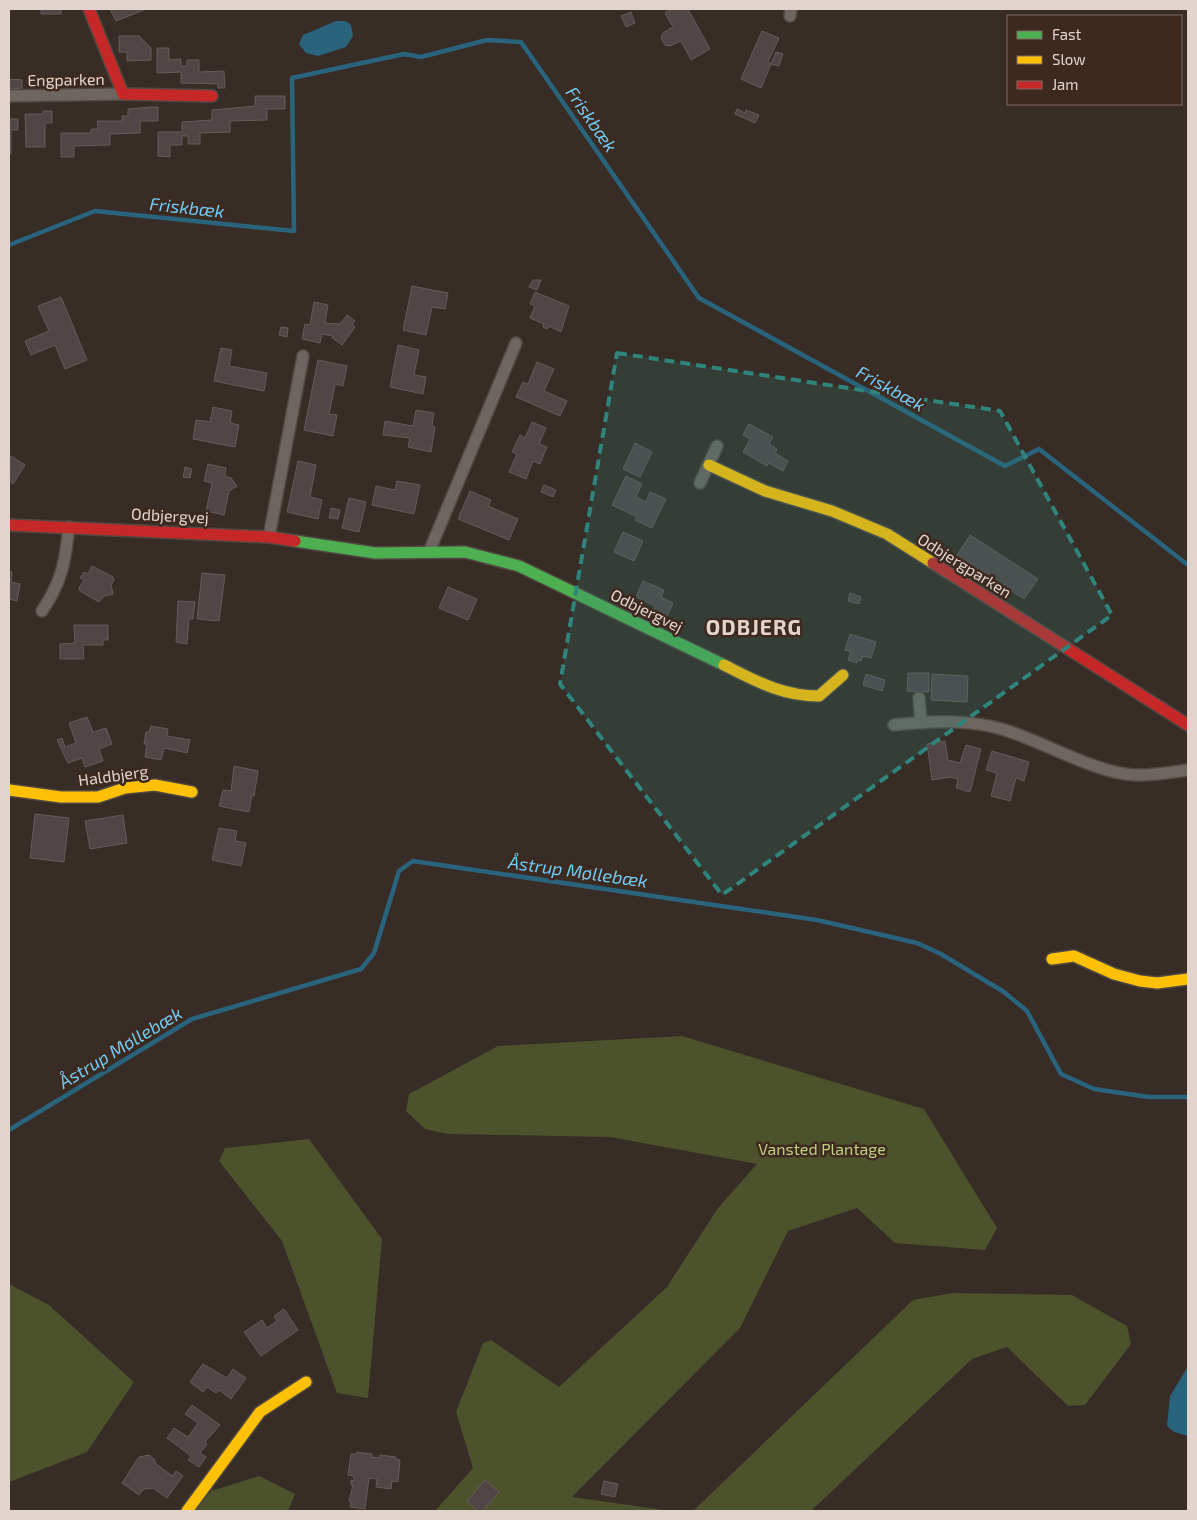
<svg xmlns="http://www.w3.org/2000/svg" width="1197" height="1520" font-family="'Exo 2',sans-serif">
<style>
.green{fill:#4c522c}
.water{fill:#2a637c}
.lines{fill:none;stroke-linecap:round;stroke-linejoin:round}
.stream{stroke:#2a637c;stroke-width:4.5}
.building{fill:#504646;stroke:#655b5a}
.street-casing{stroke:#514842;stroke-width:14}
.fast-casing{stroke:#514842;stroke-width:14}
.slow-casing{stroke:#514842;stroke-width:14}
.jam-casing{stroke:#514842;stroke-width:14}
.street{stroke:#6d6660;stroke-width:11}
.fast{stroke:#4caf50;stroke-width:11}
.slow{stroke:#ffc107;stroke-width:11}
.jam{stroke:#c62828;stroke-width:11}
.marked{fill:#2f847c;fill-opacity:0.2;stroke:#2f847c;stroke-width:4;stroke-dasharray:10 6;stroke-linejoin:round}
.labels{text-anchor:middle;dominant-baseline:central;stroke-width:5;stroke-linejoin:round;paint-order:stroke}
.street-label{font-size:16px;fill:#e2d4cd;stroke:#3e291f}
.park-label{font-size:16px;fill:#bfd07f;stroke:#3e291f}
.water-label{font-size:18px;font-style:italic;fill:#6ecbf6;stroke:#3e291f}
.district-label{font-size:21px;font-weight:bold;letter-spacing:1px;fill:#e2d4cd;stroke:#3e291f}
</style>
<rect width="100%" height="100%" fill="#372c26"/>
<path class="green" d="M 682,1036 L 924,1109 L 997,1228 L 985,1250 L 895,1243 L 857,1208 L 788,1231 L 740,1328 L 572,1497 L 671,1511 L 435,1511 L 473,1468 L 456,1412 L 483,1343 L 491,1340 L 559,1387 L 667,1287 L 718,1208 L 757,1164 L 610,1137 L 448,1134 L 425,1129 L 406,1111 L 409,1094 L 498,1046 Z
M 309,1139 L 382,1239 L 368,1398 L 337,1393 L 282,1241 L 219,1161 L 225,1148 Z
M 9,1284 L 49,1305 L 134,1382 L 87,1452 L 9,1482 Z
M 952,1293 L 1072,1295 L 1127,1326 L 1131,1344 L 1085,1405 L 1068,1406 L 1007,1347 L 972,1359 L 811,1511 L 693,1511 L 913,1300 Z
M 259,1476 L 295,1494 L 288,1511 L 195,1511 L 211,1491 Z"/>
<path class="water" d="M 336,21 L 346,21 L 351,25 L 353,36 L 346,47 L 318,56 L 306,53 L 299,44 L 303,35 Z
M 1188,1358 L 1188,1436 L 1174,1432 L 1167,1426 L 1170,1396 L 1187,1368 Z"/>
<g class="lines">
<path class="stream" d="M 9,245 L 95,211 L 294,231 L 292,78 L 404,54 L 421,57 L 487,40 L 521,42 L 699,298 L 1005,466 L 1039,449 L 1188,565
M 9,1130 L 192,1019 L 361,969 L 374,953 L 399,871 L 413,861 L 817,920 L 917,943 L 941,954 L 1004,992 L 1027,1011 L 1061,1074 L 1094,1089 L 1149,1097 L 1188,1097"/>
</g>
<path class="building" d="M 41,9 L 61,9 L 61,14 L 41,14 Z
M 110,9 L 144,9 L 144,10 L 116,21 Z
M 672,9 L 688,9 L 710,49 L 691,60 L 681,41 L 670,46 L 665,45 L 661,38 L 663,33 L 673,27 L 665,13 Z
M 631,12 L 635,23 L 626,27 L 621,16 Z
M 762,31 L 779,38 L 768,62 L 771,64 L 761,88 L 741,79 Z
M 119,36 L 139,36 L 151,48 L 151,60 L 127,61 L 127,52 L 119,52 Z
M 157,48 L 169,48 L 169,60 L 181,59 L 181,66 L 187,66 L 187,60 L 199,60 L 199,72 L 224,71 L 225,88 L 218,88 L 218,84 L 181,83 L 181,72 L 157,73 Z
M 776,52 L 783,54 L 779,66 L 771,64 Z
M 9,60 L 9,79 L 22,80 L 22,88 L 9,89 Z
M 255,96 L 285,96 L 285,109 L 267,109 L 267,120 L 230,121 L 230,132 L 200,133 L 200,144 L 188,144 L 188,136 L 182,136 L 182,145 L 170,145 L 170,157 L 158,156 L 158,132 L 182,132 L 182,122 L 212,120 L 212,110 L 255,106 Z
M 152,107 L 158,107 L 158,121 L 140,121 L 140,133 L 110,134 L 110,145 L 74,146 L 74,157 L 61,157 L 61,133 L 91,133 L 91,129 L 98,129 L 97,121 L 122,121 L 122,116 L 128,116 L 128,109 Z
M 737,109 L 745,113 L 746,110 L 759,115 L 755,123 L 735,114 Z
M 43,111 L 52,111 L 52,123 L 45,123 L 45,147 L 26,147 L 25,114 L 43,114 Z
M 10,119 L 18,119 L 18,130 L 11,130 L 11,154 L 9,154 Z
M 533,280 L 541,280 L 537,290 L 529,287 Z
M 412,286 L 448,293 L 445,309 L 432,307 L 426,335 L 403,330 Z
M 535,292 L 569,306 L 561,332 L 549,326 L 547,329 L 543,327 L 544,324 L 530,318 L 535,306 L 530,304 Z
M 61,297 L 87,360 L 65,369 L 55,345 L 31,355 L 25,341 L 49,331 L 38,306 Z
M 314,302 L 328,305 L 325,323 L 340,324 L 347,315 L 355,321 L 352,325 L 355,327 L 342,345 L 332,338 L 333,336 L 322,334 L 320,343 L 302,339 L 305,324 L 310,325 Z
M 281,327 L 288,328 L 287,337 L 279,335 Z
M 398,345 L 419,350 L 414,375 L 426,377 L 423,394 L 390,387 Z
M 221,348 L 232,350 L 229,366 L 267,373 L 264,391 L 214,381 Z
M 318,360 L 347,366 L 343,386 L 335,384 L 329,414 L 337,415 L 333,436 L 304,430 Z
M 537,362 L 554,369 L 544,391 L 567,401 L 560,416 L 516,397 L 523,382 L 528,384 Z
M 213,407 L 232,411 L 230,423 L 239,425 L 235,447 L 193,439 L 196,420 L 210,422 Z
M 416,410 L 434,413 L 432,426 L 435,427 L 431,452 L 408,447 L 410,438 L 383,435 L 385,421 L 413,426 Z
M 532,422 L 546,428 L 539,444 L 547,447 L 540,464 L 533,461 L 526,479 L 509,472 L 517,454 L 512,452 L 520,435 L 525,438 Z
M 749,424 L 773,437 L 769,444 L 777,449 L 775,453 L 788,461 L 783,471 L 769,463 L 767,466 L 743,452 L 750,439 L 743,435 Z
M 635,443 L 652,452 L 640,477 L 623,469 Z
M 9,455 L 25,465 L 13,484 L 9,481 Z
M 298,461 L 316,465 L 310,497 L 322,500 L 318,519 L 287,512 Z
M 208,464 L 226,468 L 225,476 L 231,478 L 237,486 L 229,491 L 224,515 L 206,511 L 212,483 L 204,481 Z
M 185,467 L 192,469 L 190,478 L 183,477 Z
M 626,476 L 642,484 L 636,497 L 646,502 L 650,492 L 666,499 L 652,528 L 635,520 L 637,517 L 612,505 Z
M 397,481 L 420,485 L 414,514 L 372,505 L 376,486 L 395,490 Z
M 544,485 L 556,490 L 553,497 L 541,492 Z
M 470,491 L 491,500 L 488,506 L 518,519 L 509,540 L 458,519 Z
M 349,498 L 366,502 L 359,532 L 342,528 Z
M 331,508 L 340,510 L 338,519 L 329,518 Z
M 623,532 L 643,541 L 634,561 L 614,552 Z
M 970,535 L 1038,579 L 1024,599 L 957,555 Z
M 92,566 L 113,577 L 114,580 L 111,585 L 113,594 L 104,596 L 99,602 L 80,591 L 79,588 L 84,580 L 80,578 L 84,572 L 88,574 Z
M 9,571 L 12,572 L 11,582 L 20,584 L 17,601 L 9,599 Z
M 202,573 L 225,575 L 219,621 L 197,619 Z
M 643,581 L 664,590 L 661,597 L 673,603 L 665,621 L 651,615 L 655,606 L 636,597 Z
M 448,587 L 477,599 L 468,620 L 439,608 Z
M 850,593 L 861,597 L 859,604 L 848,601 Z
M 178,601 L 195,602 L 193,619 L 189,619 L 187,644 L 176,642 Z
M 74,625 L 108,625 L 108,640 L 103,640 L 103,645 L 83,645 L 84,659 L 60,659 L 60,644 L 75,643 Z
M 850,634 L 876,642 L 871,658 L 863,656 L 861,661 L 858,660 L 857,663 L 848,660 L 851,652 L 845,650 Z
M 908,673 L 929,673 L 929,692 L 907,691 Z
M 866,674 L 885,680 L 882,691 L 863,685 Z
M 932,674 L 968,676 L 967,702 L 931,700 Z
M 87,717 L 93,732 L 106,728 L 112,744 L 99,749 L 103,761 L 85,767 L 82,758 L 68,763 L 57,740 L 62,738 L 65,747 L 76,743 L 69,723 Z
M 151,726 L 168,729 L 167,736 L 190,740 L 187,753 L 164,748 L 161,760 L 145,757 L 147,744 L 144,744 L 146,732 L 149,732 Z
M 945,741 L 948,760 L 960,763 L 966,745 L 981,749 L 970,792 L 956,788 L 958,779 L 950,777 L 932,780 L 927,744 Z
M 992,751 L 1029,762 L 1024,781 L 1016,778 L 1010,801 L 991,796 L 997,773 L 986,770 Z
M 234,766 L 258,771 L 254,796 L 252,795 L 249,812 L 219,806 L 223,790 L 231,791 Z
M 35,814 L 69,818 L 64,862 L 30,858 Z
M 123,815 L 127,843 L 90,849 L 85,821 Z
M 219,828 L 237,831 L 235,841 L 246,843 L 241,866 L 212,860 Z
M 284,1309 L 298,1330 L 261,1356 L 244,1332 L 262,1320 L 267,1328 L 277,1321 L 274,1316 Z
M 203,1364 L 227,1378 L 233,1369 L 246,1378 L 231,1399 L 219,1390 L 216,1393 L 207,1387 L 203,1392 L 190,1382 Z
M 192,1405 L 220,1425 L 205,1442 L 207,1444 L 200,1453 L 206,1457 L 199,1467 L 188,1460 L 191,1456 L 167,1438 L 174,1428 L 188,1437 L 198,1423 L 185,1414 Z
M 357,1452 L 372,1454 L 372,1457 L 380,1458 L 380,1455 L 396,1457 L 395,1459 L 400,1460 L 398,1482 L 392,1481 L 391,1489 L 376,1487 L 377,1479 L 369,1478 L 365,1509 L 350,1507 L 351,1502 L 349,1501 L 353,1485 L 351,1485 L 351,1480 L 354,1481 L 354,1476 L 348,1475 L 351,1454 L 356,1454 Z
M 149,1455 L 155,1460 L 155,1463 L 172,1476 L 176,1471 L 183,1476 L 167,1498 L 153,1488 L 144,1489 L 139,1495 L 122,1483 L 139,1457 Z
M 485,1480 L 499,1492 L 483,1511 L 478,1511 L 467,1501 Z
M 604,1481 L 618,1484 L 615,1497 L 601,1494 Z"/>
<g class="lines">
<defs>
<path id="street" d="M 790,16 L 791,9
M 9,96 L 123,94
M 700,483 L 717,446
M 269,537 L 303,356
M 429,552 L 516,343
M 42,611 C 62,581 65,563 69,527
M 919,698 L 921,723
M 894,725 C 930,721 970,719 1005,730 C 1044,742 1095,773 1135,775 C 1153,776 1171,772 1188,770"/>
<path id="fast" d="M 295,541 L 375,553 L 465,552 L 519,566 L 724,665"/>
<path id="slow" d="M 709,465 L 765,491 L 832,511 L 887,534 L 933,563
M 724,665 C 756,681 782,696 819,696 L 843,675
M 9,790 L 61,797 L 98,797 L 125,788 L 155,785 L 192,792
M 1052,959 L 1074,956 L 1114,974 L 1140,981 L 1157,983 L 1188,979
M 187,1511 L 260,1412 L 306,1382"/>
<path id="jam" d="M 89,9 L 123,94 L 212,96
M 9,525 L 269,537 L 295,541
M 933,563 L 1188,725"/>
</defs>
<use href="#street" class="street-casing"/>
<use href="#fast" class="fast-casing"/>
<use href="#slow" class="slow-casing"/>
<use href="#jam" class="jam-casing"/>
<use href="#street" class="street"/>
<use href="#fast" class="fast"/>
<use href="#slow" class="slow"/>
<use href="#jam" class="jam"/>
</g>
<path class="marked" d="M 617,353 L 1000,411 L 1112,615 L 722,895 L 560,684 Z"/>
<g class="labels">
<g class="street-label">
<text transform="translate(66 79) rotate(-1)">Engparken</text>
<text transform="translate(170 515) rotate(3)">Odbjergvej</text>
<text transform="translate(965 565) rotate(32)">Odbjergparken</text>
<text transform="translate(647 610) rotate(26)">Odbjergvej</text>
<text transform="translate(113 775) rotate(-8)">Haldbjerg</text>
</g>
<g class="park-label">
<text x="822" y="1148">Vansted Plantage</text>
</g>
<g class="water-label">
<text transform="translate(592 119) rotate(55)">Friskbæk</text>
<text transform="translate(187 207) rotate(6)">Friskbæk</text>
<text transform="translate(891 388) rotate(29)">Friskbæk</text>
<text transform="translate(578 871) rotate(8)">Åstrup Møllebæk</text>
<text transform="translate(120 1047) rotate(-31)">Åstrup Møllebæk</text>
</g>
<g class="district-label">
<text x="754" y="626">ODBJERG</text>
</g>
</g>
<rect width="1197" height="1520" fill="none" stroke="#e2d4cd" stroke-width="20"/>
<rect x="1007" y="15" width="175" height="90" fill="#3e291f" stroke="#806d65"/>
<rect x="1017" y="31" width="25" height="8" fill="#4caf50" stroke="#806d65"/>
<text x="1052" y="40" font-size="15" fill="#e2d4cd">Fast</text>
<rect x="1017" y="56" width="25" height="8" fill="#ffc107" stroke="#806d65"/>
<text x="1052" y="65" font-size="15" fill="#e2d4cd">Slow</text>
<rect x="1017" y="81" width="25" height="8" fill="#c62828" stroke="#806d65"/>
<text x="1052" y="90" font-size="15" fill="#e2d4cd">Jam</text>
</svg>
